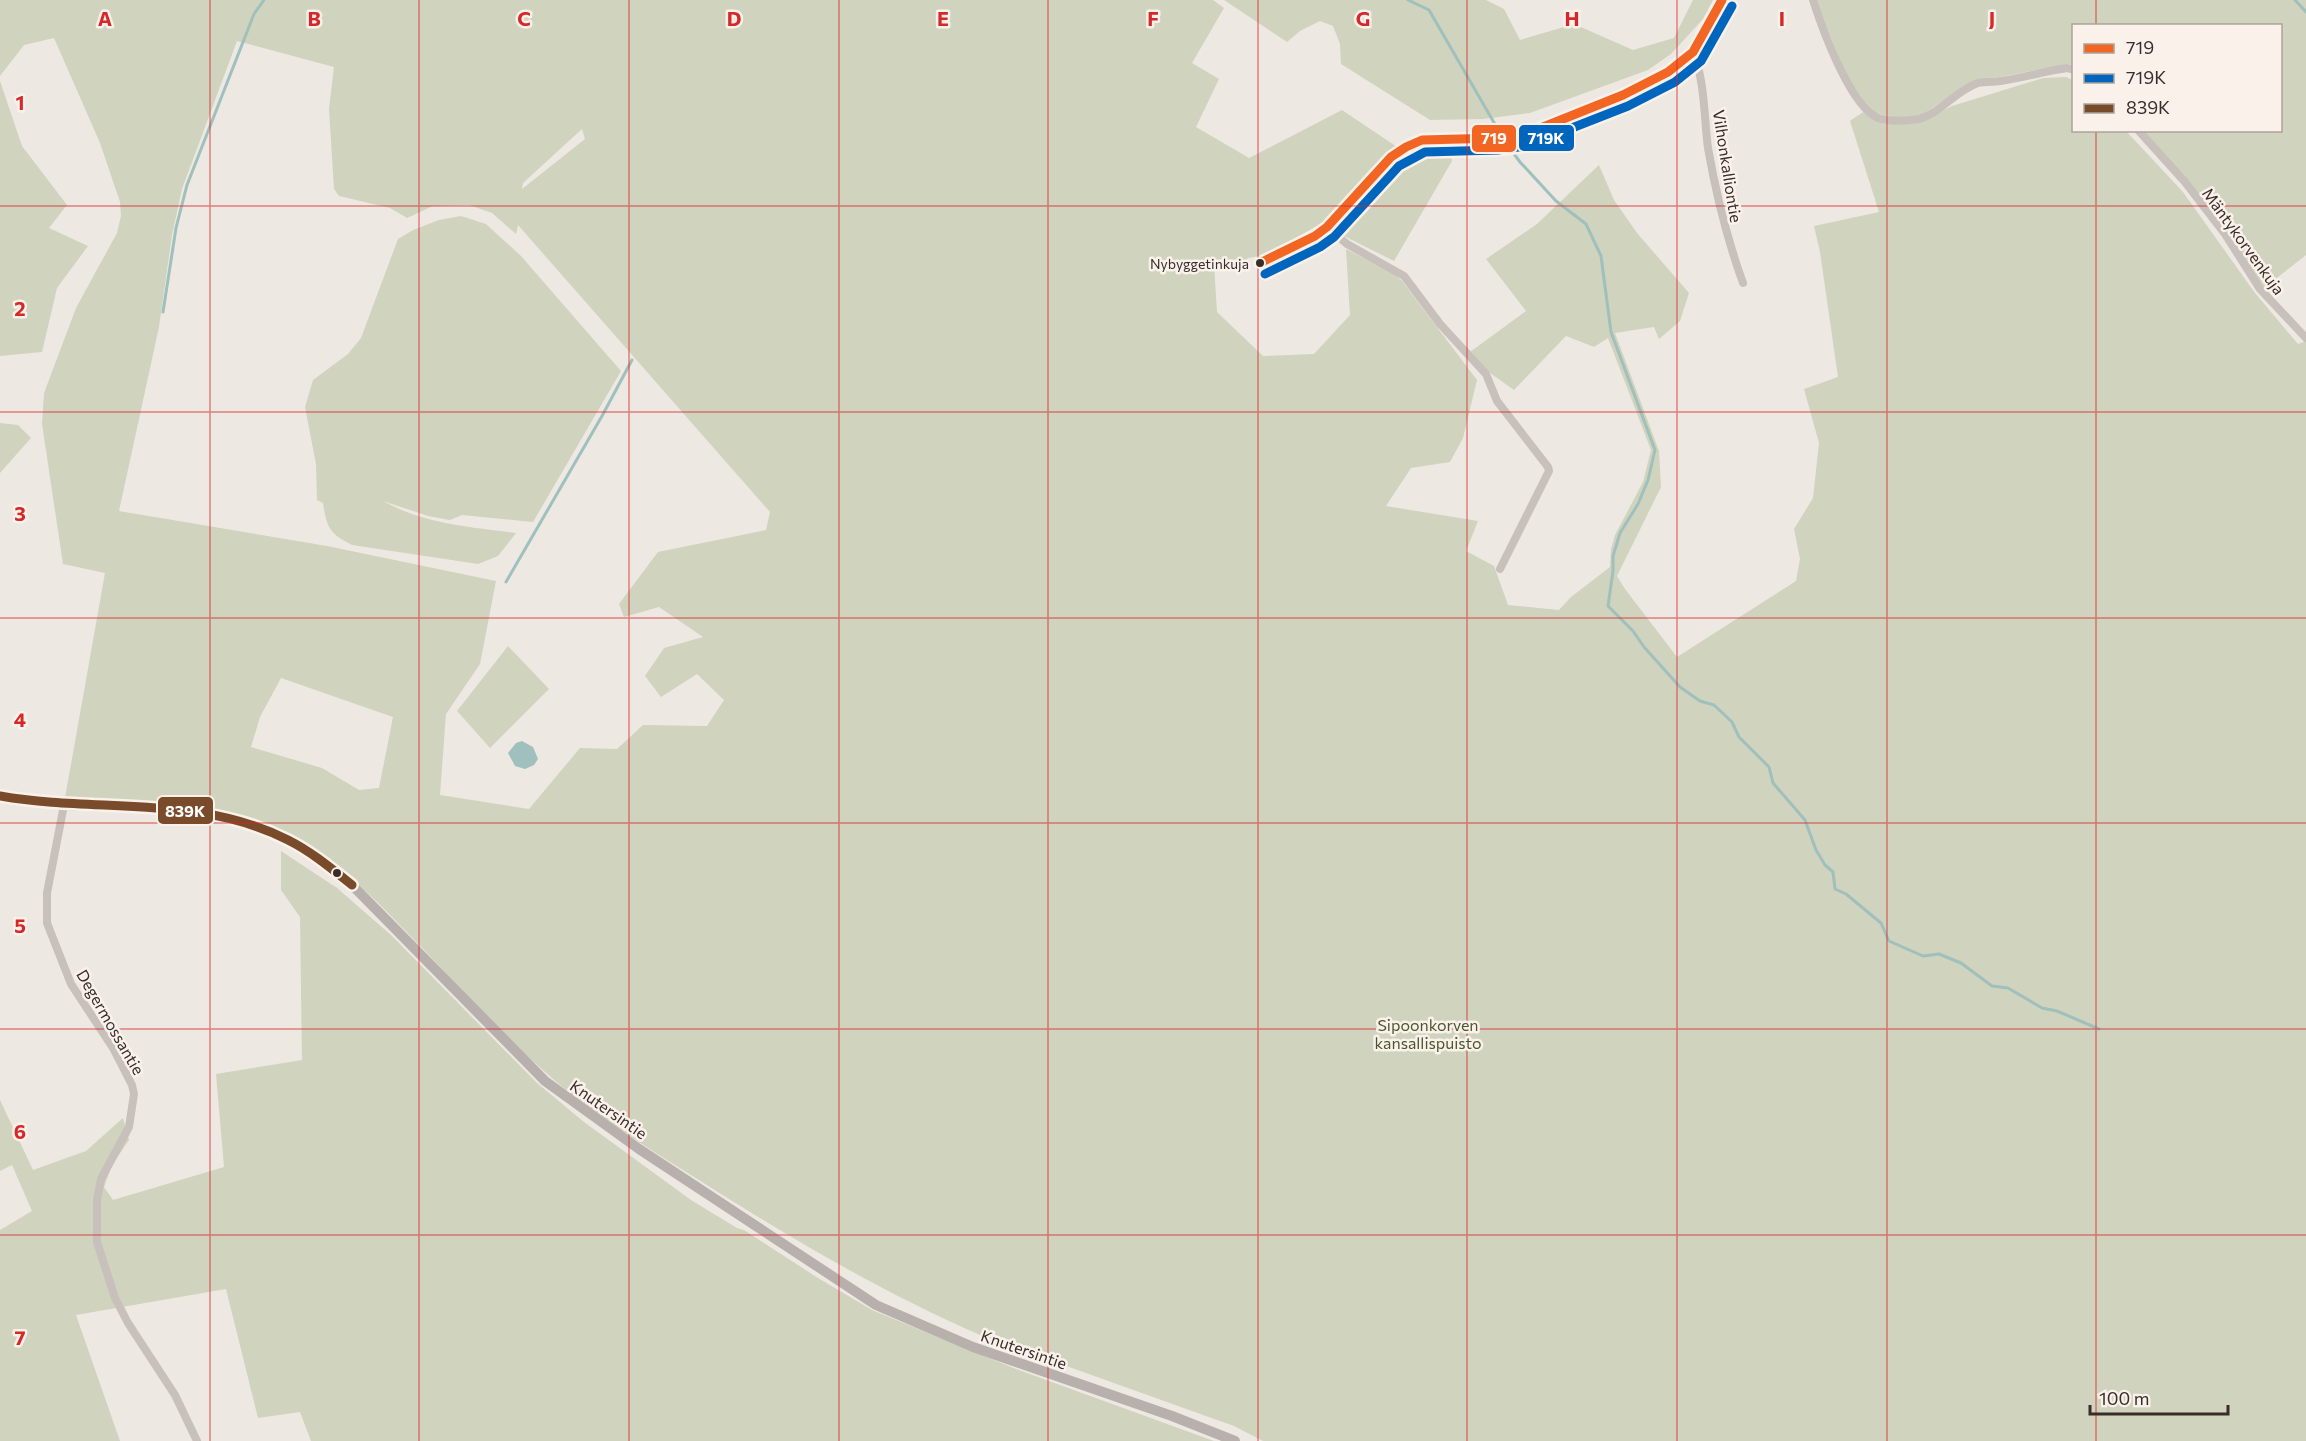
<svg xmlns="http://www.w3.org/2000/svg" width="2306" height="1441" font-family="Commissioner,sans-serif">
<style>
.green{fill:#d0d3bd;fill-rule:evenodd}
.water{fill:#9fc0bd}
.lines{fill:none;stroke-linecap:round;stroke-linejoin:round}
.stream{stroke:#9fc0bd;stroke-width:3}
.street{stroke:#c7c0bb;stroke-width:8}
.secondary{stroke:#b7b0ac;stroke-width:10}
.bus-1-casing{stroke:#faf1eb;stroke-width:14}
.bus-2-casing{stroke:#faf1eb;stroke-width:14}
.bus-3-casing{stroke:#faf1eb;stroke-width:14}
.bus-1{stroke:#f26522;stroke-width:9}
.bus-2{stroke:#0065bd;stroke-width:9}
.bus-3{stroke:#7a4b2a;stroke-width:9}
.grid{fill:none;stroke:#d62828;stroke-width:1.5;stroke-opacity:0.55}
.bus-dot{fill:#382d29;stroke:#faf1eb;stroke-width:2}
.labels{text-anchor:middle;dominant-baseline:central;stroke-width:5;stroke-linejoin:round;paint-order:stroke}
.bus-label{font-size:14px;fill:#382d29;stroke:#faf1eb;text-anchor:end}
.street-label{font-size:16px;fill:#382d29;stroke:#faf1eb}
.park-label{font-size:16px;fill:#4a562d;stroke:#faf1eb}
.grid-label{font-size:20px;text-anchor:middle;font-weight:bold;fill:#d62828;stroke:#faf1eb;stroke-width:5;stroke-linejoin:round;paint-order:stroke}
.line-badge{stroke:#faf1eb;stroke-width:2}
.badge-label{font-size:16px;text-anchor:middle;font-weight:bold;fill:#fff}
</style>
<rect width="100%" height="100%" fill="#eee8e2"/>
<path class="green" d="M 0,0 L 1213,0 L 1224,8 L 1192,63 L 1219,79 L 1196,127 L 1249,158 L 1342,110 L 1397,147 L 1327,220 L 1266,255 L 1248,258 L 1240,266 L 1214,264 L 1217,312 L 1263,356 L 1314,354 L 1350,315 L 1346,249 L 1393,273 L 1402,281 L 1477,380 L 1463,438 L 1450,462 L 1411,468 L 1386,506 L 1478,521 L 1466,551 L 1494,566 L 1508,605 L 1559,610 L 1571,597 L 1610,567 L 1611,549 L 1615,535 L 1643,482 L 1651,450 L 1608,338 L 1594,347 L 1566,336 L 1514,390 L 1490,373 L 1470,352 L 1526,311 L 1486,259 L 1537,224 L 1599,165 L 1614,200 L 1637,233 L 1689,293 L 1680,321 L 1659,339 L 1654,327 L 1615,333 L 1659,451 L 1661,487 L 1617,576 L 1625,589 L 1677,657 L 1796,581 L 1800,559 L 1794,529 L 1813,498 L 1819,443 L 1804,389 L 1838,377 L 1820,252 L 1814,226 L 1879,212 L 1850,121 L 1863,112 L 1884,124 L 1918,123 L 1952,106 L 2043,78 L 2066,77 L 2073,80 L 2074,130 L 2126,131 L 2183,192 L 2255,293 L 2298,344 L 2306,341 L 2306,1441 L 1263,1441 L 1234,1426 L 980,1335 C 882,1292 792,1239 702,1182 C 659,1155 615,1128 575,1097 C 521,1055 473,1002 426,952 C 375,899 322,840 249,817 C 191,800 126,802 65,798 L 105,573 L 63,564 L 42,424 L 44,393 L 76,308 L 117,233 L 121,216 L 120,202 L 100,143 L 54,38 L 24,45 L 0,76 ZM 237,41 L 334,67 L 329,109 L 334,189 L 339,196 L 390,208 L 407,218 L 433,206 L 469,205 L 492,213 L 516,234 L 518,225 L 770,512 L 766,530 L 658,552 L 619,604 L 624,617 L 659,607 L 703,637 L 664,648 L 645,676 L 661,697 L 697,674 L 724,700 L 707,726 L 643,725 L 617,749 L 580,748 L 529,809 L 440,795 L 446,714 L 480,664 L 496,581 L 327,546 L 119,511 L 159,327 L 172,235 L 182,189 ZM 582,129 L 585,139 L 522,189 L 523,183 ZM 281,678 L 393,717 L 379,788 L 359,790 L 322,768 L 251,747 L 260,717 Z
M 1224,0 L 1486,0 L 1504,9 L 1520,40 L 1574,24 L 1633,50 L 1674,38 L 1693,0 L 1713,0 L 1703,19 L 1671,54 L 1648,70 L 1530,113 L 1483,119 L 1430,120 L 1341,64 L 1340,44 L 1333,26 L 1320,21 L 1300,31 L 1287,42 Z
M 1815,0 L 2306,0 L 2306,255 L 2264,288 L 2143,131 L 2280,130 L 2280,26 L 2074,26 L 2073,66 L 2068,64 L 1974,82 L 1921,115 L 1893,118 L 1870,111 L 1847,76 Z
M 0,81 L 22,146 L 67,205 L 49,228 L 88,246 L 57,288 L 42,352 L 0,356 Z
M 1448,145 L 1452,161 L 1394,261 L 1344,236 L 1337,230 L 1338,221 L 1389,169 L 1408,155 L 1423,146 Z
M 461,216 L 486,224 L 521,256 L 621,371 L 533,522 L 462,515 L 450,520 L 428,516 L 383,501 C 424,524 470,527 516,533 L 498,556 L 478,564 L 352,545 C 329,533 327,528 323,503 L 317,500 L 316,464 L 305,407 L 313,380 L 348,354 L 361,338 L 398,239 L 413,230 L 439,220 Z
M 0,423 L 18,425 L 31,438 L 0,473 Z
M 508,646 L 549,689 L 490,748 L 457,711 Z
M 281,851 L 337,888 L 391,935 L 537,1083 L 584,1122 L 691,1200 L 737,1228 L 744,1230 L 818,1278 L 872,1310 L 1016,1369 L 1214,1441 L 311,1441 L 300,1412 L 258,1418 L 226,1289 L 76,1315 L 120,1441 L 0,1441 L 0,1230 L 32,1211 L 12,1165 L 0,1171 L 0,1100 L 33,1170 L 86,1151 L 123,1118 L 129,1140 L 112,1165 L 104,1187 L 113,1200 L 224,1167 L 216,1074 L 302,1060 L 300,917 L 281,890 Z"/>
<path class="water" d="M 522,741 L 533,747 L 538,759 L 534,765 L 525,769 L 515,766 L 508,753 L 516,743 Z"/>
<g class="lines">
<path class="stream" d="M 1408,0 L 1429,10 L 1500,133
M 2295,0 L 2306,12
M 1506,143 L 1520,162 L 1556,201 L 1586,224 L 1601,256 L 1611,332 L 1655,450 L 1648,480 L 1638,504 L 1620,533 L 1613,556 L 1613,571 L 1608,606 L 1633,631 L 1644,647 L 1680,687 L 1700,701 L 1714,705 L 1732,722 L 1739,737 L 1769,767 L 1773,783 L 1805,820 L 1816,850 L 1825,865 L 1833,872 L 1835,889 L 1846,894 L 1881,923 L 1889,941 L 1923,956 L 1939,954 L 1961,963 L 1992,986 L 2008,988 L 2042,1008 L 2057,1011 L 2099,1029
M 163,312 L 176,228 L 187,185 L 254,14 L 264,0
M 506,582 L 602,416 L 632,360"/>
<path class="street" d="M 1813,0 C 1822,28 1850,106 1878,118 C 1889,122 1908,121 1919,119 C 1941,113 1955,91 1978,83 C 1985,81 1993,83 2000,81 C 2023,78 2045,71 2067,68 L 2074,70
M 1693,52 C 1705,80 1704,118 1708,148 C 1716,194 1727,239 1743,283
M 2138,130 L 2185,182 L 2225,234 L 2260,289 L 2306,338
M 1327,227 L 1347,244 L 1404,276 L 1440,324 L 1486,374 L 1497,401 L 1548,467 L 1549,471 L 1500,569
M 64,805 L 47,893 L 47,923 L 71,984 L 113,1048 L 132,1085 L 134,1094 L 129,1127 L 101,1179 L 97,1200 L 97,1242 L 115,1298 L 128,1323 L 175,1395 L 197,1441"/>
<path class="secondary" d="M 1260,263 L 1315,236 L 1327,227 L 1391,157 L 1406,147 L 1422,140 L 1498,138 L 1523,135 L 1623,95 L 1668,72 L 1693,52 L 1722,0
M 0,796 L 64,805 L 191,810 L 216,815 L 265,830 L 301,847 L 352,885 L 545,1081 L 639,1149 L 876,1305 L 973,1347 L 1172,1416 L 1235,1441"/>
<defs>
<path id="bus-1" d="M 1260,263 L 1315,236 L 1327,227 L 1391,157 L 1406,147 L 1422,140 L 1498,138 L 1523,135 L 1623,95 L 1668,72 L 1693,52 L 1722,0"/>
<path id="bus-2" d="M 1265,274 L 1320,247 L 1334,237 L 1399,166 L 1425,152 L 1498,150 L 1526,146 L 1628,106 L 1675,82 L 1701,61 L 1732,6"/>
<path id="bus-3" d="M 0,796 C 96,813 198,794 288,840 C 312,852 332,869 352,885"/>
</defs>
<use href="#bus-1" class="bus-1-casing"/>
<use href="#bus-2" class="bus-2-casing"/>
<use href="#bus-3" class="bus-3-casing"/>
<use href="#bus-1" class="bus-1"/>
<use href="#bus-2" class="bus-2"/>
<use href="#bus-3" class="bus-3"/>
</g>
<path class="grid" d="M 210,0 L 210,1441M 419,0 L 419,1441M 629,0 L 629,1441M 839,0 L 839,1441M 1048,0 L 1048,1441M 1258,0 L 1258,1441M 1467,0 L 1467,1441M 1677,0 L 1677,1441M 1887,0 L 1887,1441M 2096,0 L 2096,26M 2096,130 L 2096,1441M 0,206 L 2306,206M 0,412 L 2306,412M 0,618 L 2306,618M 0,823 L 2306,823M 0,1029 L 2306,1029M 0,1235 L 2306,1235"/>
<g class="bus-dot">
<circle cx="1260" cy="263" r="5"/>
<circle cx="337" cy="873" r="5"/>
</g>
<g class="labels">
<g class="bus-label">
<text x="1249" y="263">Nybyggetinkuja</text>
</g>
<g class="street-label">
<text transform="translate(1728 166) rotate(81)">Vilhonkalliontie</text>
<text transform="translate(2244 241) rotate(54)">Mäntykorvenkuja</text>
<text transform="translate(111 1022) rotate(60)">Degermossantie</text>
<text transform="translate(609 1109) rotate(35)">Knutersintie</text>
<text transform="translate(1024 1349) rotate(19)">Knutersintie</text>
</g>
<g class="park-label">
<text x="1428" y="1024">Sipoonkorven<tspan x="1428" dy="18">kansallispuisto</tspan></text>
</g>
</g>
<g class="grid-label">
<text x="105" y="26">A</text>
<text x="314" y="26">B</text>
<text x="524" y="26">C</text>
<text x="734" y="26">D</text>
<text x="943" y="26">E</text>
<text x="1153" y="26">F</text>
<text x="1363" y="26">G</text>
<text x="1572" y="26">H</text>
<text x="1782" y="26">I</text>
<text x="1992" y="26">J</text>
<text x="20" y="110">1</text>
<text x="20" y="316">2</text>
<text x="20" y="521">3</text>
<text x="20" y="727">4</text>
<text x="20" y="933">5</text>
<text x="20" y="1139">6</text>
<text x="20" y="1345">7</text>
</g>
<g class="line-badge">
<rect x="1518" y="124" width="57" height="28" rx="6" fill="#0065bd"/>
<rect x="1471" y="124" width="46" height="29" rx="6" fill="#f26522"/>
<rect x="157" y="796" width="57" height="29" rx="6" fill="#7a4b2a"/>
</g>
<g class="badge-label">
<text x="1546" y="144">719K</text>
<text x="1494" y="144">719</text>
<text x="185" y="817">839K</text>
</g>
<rect x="2072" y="24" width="210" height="108" fill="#faf1eb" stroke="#aca39d" stroke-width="1.5"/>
<rect x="2084" y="44" width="30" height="9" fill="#f26522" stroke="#aca39d" stroke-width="1.5"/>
<text x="2126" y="54" font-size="18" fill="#382d29">719</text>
<rect x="2084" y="74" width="30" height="9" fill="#0065bd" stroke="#aca39d" stroke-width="1.5"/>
<text x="2126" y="84" font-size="18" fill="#382d29">719K</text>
<rect x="2084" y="104" width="30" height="9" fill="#7a4b2a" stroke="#aca39d" stroke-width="1.5"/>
<text x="2126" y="114" font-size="18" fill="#382d29">839K</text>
<path d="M2090 1405v9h138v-9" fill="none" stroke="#382d29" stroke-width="3"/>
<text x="2099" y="1405" font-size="18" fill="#382d29" stroke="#faf1eb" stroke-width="4.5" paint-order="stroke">100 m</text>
</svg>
